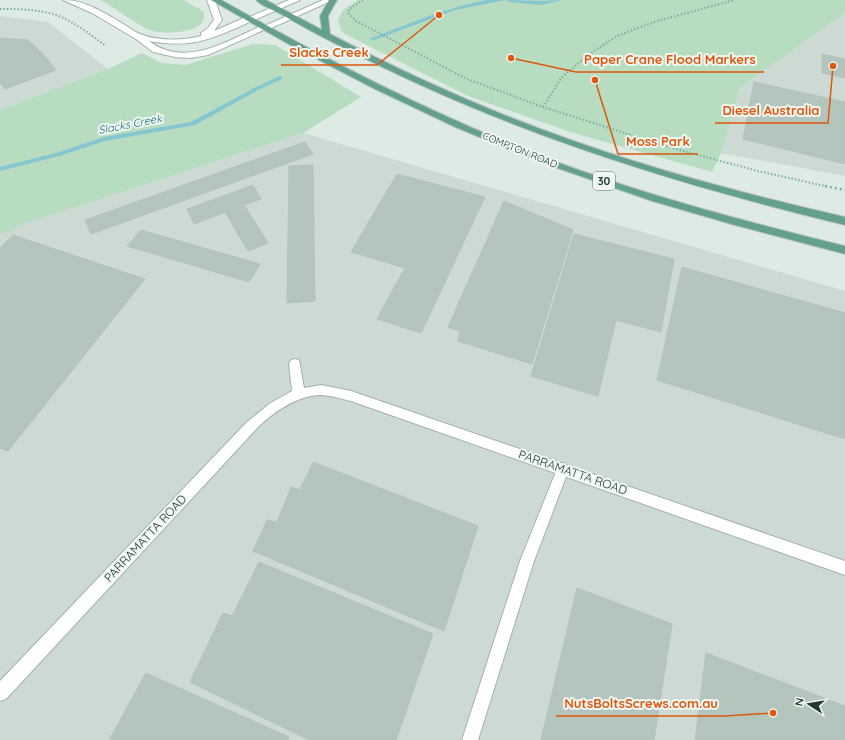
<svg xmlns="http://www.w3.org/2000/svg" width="845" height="740" font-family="Quicksand,sans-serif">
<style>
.built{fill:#cddad3}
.green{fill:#b7dcc0}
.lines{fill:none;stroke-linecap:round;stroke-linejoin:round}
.stream{fill:#85c7d0;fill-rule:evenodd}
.building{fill:#b4c5bd;stroke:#b1c3bb}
.service-casing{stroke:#a1b2ab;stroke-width:2}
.minor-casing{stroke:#a1b2ab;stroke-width:2}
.tertiary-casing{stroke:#a1b2ab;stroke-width:2}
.primary-casing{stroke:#bcc4c2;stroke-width:2}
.path-far1{stroke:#7fae9e;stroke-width:2;stroke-dasharray:1.5 2;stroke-linecap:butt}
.path{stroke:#7fae9e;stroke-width:2.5;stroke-dasharray:2 3;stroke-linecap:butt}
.service{fill:#fff;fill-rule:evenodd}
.minor{fill:#fff;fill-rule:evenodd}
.tertiary{fill:#fff;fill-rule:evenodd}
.primary{fill:#63a08e;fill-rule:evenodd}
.labels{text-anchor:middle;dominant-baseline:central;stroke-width:4;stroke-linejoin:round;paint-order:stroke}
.far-street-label{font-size:10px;fill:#203a32;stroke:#eff7f2}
.far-water-label{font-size:11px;font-style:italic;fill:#1b6875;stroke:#eff7f2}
.shield{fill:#eff7f2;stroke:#5e736c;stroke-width:1}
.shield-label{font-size:11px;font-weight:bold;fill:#203a32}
.street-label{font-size:12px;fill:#203a32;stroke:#eff7f2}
.leader{fill:none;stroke:#de570e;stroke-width:1.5}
.callout-dot{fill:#de570e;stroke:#eff7f2;stroke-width:1.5}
.callout-label{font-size:13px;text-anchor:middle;font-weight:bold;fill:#de570e;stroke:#eff7f2;stroke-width:4;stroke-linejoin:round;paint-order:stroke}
</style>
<rect width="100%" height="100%" fill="#deeae4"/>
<path class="built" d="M 845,13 L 845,176 L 721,153 L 740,88 Z
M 0,16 L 48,22 L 108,69 L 0,110 Z
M 303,133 L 845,291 L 845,740 L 0,740 L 0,235 L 27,223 Z"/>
<path class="green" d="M 100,0 L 183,0 L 203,11 C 212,33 166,35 153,31 C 146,29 139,24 133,21 C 122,14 112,6 100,0 Z
M 358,0 L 845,0 L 845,13 L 740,88 L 721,153 L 712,172 L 570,132 L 468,96 L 345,34 L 341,30 L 338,20 L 343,10 Z
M 253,44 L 275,45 L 361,97 L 303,133 L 27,223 L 0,235 L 0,110 L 108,69 L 142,53 L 161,63 L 185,65 Z"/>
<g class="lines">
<path class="stream" d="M 487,0 L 505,0 L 455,10 L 374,40 L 369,39 L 434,14 L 468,4 Z
M 506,0 L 542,1 L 562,0 L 542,5 L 509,2 Z
M 280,76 L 282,77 L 282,79 L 260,89 L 195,125 L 105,141 L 59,156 L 0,171 L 0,167 L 56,153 L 104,137 L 191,122 L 256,87 Z"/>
</g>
<path class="building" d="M 0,38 L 28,40 L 43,54 L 56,70 L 5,89 L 0,83 Z
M 822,54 L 845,59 L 845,78 L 822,73 Z
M 754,82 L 845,102 L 845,164 L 743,139 Z
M 305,142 L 313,154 L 91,234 L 85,220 Z
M 313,165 L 315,301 L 287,303 L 289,166 Z
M 397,174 L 485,197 L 421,333 L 377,319 L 405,268 L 351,252 Z
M 253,185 L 261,199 L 244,205 L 268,243 L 248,251 L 225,212 L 194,224 L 187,209 Z
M 504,201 L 573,230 L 532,364 L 458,341 L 460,331 L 448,327 Z
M 141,230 L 260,264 L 249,282 L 127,246 Z
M 574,234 L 674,259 L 661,332 L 616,320 L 598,396 L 531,376 Z
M 13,235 L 145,279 L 8,451 L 0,448 L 0,248 Z
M 682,267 L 845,313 L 845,439 L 657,380 Z
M 313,462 L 478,526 L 444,631 L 253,551 L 267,520 L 277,522 L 291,487 L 300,490 Z
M 259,562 L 433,634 L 396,740 L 309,740 L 190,682 L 223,613 L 232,616 Z
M 577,588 L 672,624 L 654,740 L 541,740 Z
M 706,653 L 845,706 L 845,740 L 695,740 Z
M 146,673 L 289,737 L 288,740 L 109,740 Z"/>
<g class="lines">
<defs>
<path id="service" d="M 563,463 L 567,465 L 569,469 L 534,561 L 478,740 L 462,740 L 520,561 L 557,469 L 559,465 Z"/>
<path id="minor" d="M 63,0 C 86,0 106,14 125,25 C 130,28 135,32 140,34 C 157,41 184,41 201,36 L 201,33 L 208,28 L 214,20 L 207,0 L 215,0 L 222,20 L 214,31 L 246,17 L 249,17 L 253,19 C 248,24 240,26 234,29 C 202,43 184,47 149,41 C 185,68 225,42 261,26 L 267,26 L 268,28 L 208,55 L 191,58 L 175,57 L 153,52 L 136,39 L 92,13 Z
M 295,359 L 299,360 L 304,388 L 321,385 L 351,391 L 845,561 L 845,575 L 351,401 C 342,399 330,395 320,395 C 297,396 277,410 260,425 L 6,699 L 0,701 L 0,681 L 246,423 L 269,404 L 292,391 L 289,364 L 291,360 Z"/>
<path id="tertiary" d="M 289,0 L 300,0 L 252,21 L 249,21 L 245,19 Z
M 323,0 L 333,0 L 267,30 L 261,30 L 260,28 Z"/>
<path id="primary" d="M 211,0 L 221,0 C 326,59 433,115 546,158 C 644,195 744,221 845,246 L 845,254 L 731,224 L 652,201 L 540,162 L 455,127 L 373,88 L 292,46 Z
M 256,0 L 266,0 L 322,30 L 320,16 L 329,0 L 337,0 L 328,16 L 330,34 C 408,75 488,111 571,140 C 661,172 753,196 845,217 L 845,225 C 668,182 505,131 342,47 C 322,37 301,26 281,14 C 273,10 262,6 256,0 Z"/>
</defs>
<use href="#service" class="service-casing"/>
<use href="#minor" class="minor-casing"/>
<use href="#tertiary" class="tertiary-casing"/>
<use href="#primary" class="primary-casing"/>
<path class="path-far1" d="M 363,0 L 349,9 L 348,13 L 356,21 L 467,79 L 543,107 L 672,148 L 758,171 L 829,187
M 0,9 C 19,9 40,9 59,16 C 76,23 91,35 106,46
M 543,107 L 562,77 L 588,55 L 617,36 L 654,22 L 734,0"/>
<path class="path" d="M 825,186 L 845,190"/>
<use href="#service" class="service"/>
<use href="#minor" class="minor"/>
<use href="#tertiary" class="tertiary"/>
<use href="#primary" class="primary"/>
</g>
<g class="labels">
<g class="far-street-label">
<text transform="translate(520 150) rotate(22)">COMPTON ROAD</text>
</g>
<g class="far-water-label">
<text transform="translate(130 124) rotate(-11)">Slacks Creek</text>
</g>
<rect class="shield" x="593" y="172" width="22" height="18" rx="3"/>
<g class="shield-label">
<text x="604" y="181">30</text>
</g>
<g class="street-label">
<text transform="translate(573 472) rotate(19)">PARRAMATTA ROAD</text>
<text transform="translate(145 538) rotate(-47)">PARRAMATTA ROAD</text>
</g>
</g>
<path class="leader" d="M439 15L377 65H281M511 58L576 72H764M833 66L828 123H715M595 80L618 154H698M773 713L725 716H556"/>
<g class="callout-dot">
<circle cx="439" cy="15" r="4"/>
<circle cx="511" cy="58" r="4"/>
<circle cx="833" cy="66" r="4"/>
<circle cx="595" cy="80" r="4"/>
<circle cx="773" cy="713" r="4"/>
</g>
<g class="callout-label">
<text x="329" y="57">Slacks Creek</text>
<text x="670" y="64">Paper Crane Flood Markers</text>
<text x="771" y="115">Diesel Australia</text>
<text x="658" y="146">Moss Park</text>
<text x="641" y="708">NutsBoltsScrews.com.au</text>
</g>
<g transform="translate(809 704) rotate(282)" stroke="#eff7f2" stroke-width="3" paint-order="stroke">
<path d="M0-3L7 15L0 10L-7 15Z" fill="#203a32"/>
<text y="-6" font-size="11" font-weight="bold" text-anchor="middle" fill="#203a32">N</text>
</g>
</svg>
